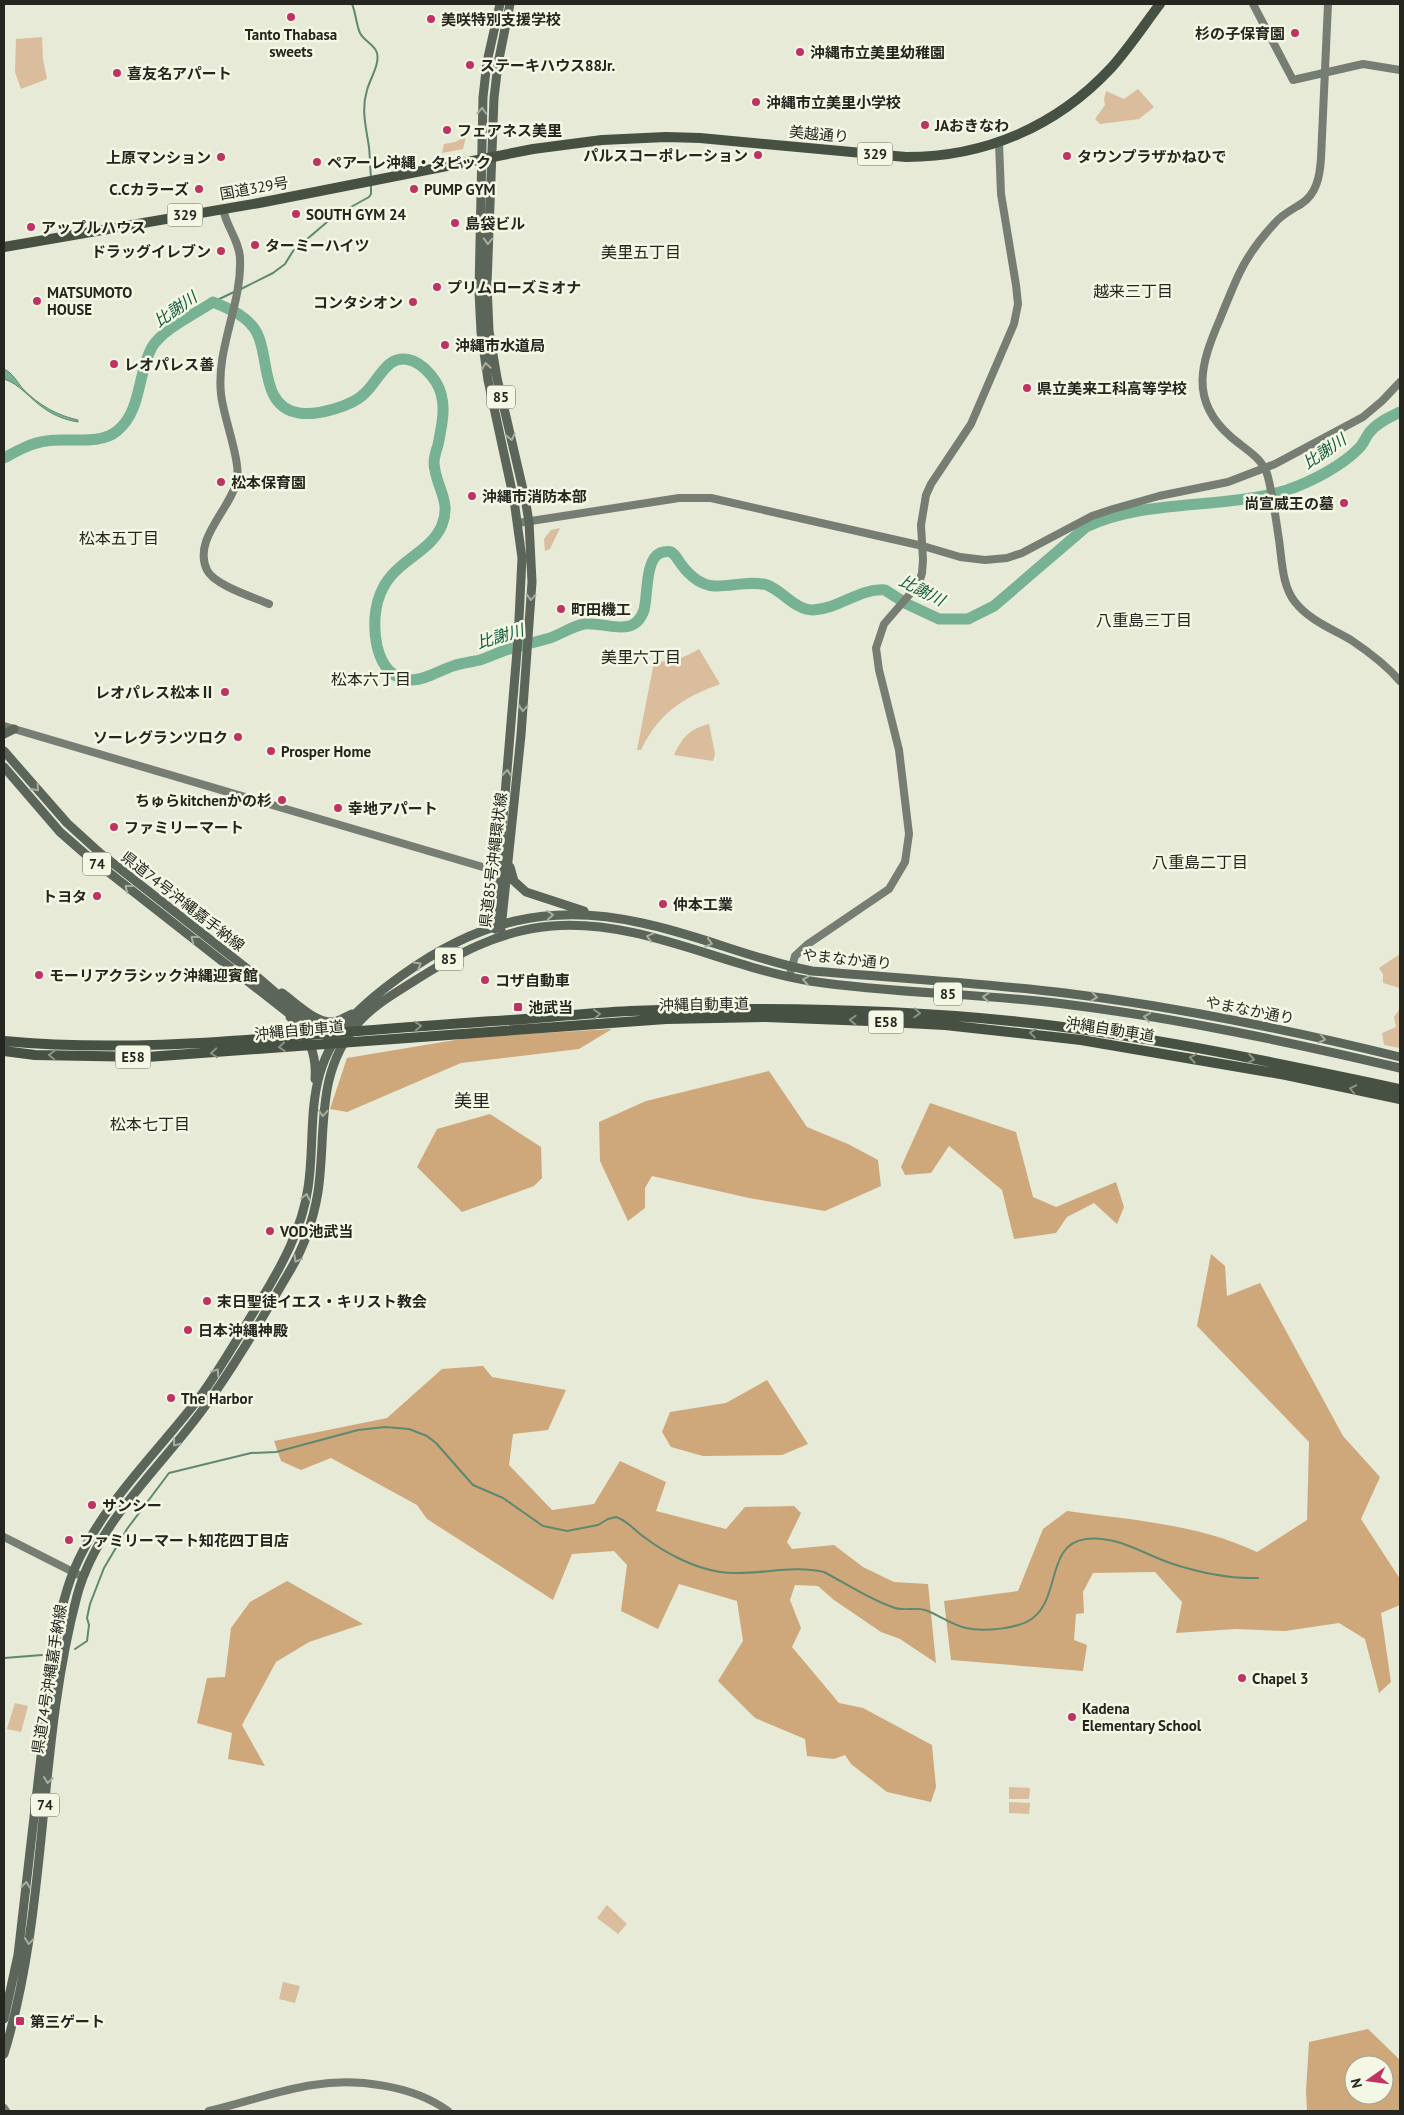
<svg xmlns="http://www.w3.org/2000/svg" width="1404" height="2115" font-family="'PT Sans','Noto Sans JP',sans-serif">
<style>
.green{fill:#d9bd9c}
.forest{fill:#cea87a;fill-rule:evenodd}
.water{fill:#78b294;stroke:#5f8871}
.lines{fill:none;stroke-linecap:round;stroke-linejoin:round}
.stream{stroke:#5f8871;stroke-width:2}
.river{stroke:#78b294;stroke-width:11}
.secondary{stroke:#767e74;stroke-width:8}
.primary{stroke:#5c655a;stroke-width:9}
.highway{stroke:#465143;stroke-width:10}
.oneway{stroke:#a8ae9f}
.oneway2{stroke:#8b9383}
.poi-dot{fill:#bf3264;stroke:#f3f7e4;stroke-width:2}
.labels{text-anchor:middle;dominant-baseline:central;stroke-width:5;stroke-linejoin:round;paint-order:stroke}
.shield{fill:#f3f7e4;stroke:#62655a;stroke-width:1}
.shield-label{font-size:14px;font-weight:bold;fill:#24261f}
.poi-label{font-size:15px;font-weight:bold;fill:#24261f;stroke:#f3f7e4;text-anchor:start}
.street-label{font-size:15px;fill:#24261f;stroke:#f3f7e4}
.neighbourhood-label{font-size:16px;fill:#24261f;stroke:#f3f7e4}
.water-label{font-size:16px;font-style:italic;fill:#10593c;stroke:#f3f7e4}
.quarter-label{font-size:18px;fill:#24261f;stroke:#f3f7e4}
</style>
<rect width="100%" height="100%" fill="#e6ead7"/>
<path class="green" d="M 42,37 L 43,59 L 47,79 L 21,89 L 15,72 L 16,39 Z
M 1138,89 L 1154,107 L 1139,119 L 1100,124 L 1095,119 L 1105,105 L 1104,99 L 1106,91 L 1124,99 Z
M 466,136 L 463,149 L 442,153 L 444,144 L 455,142 Z
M 560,528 L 550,549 L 545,551 L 544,539 L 551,530 Z
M 699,649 L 720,684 C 682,698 659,713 641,750 L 637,750 L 654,662 C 672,662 684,658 699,649 Z
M 709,724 L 715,754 L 713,761 L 674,755 C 682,738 689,729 709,724 Z
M 1400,954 L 1400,988 L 1383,983 L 1383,974 L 1379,968 Z
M 1400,1008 L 1400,1048 L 1384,1045 L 1382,1033 L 1396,1027 L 1394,1017 Z
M 15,1703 L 28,1706 L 21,1732 L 7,1729 Z
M 1009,1787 L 1030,1788 L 1029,1799 L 1009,1799 Z
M 1009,1802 L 1030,1803 L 1029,1814 L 1009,1813 Z
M 607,1905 L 627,1924 L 618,1934 L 597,1918 Z
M 283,1982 L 300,1986 L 295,2003 L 279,1999 Z"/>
<path class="forest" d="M 612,1029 L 579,1049 L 461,1063 L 347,1112 L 330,1109 L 347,1058 L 473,1037 Z
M 769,1071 L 807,1127 L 848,1144 L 878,1160 L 881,1186 L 825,1211 L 749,1198 L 652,1176 L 645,1188 L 645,1208 L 628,1221 L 600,1161 L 599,1122 L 646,1101 Z
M 930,1103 L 1016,1132 L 1033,1197 L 1056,1207 L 1116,1182 L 1124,1207 L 1117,1224 L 1094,1203 L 1067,1217 L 1056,1233 L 1014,1239 L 1002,1190 L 949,1146 L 931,1173 L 905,1175 L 901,1167 Z
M 490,1114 L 541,1147 L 542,1178 L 534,1186 L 462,1212 L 417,1167 L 437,1129 Z
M 1211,1254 L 1225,1266 L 1227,1296 L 1260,1283 L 1343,1436 L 1380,1477 L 1361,1519 L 1400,1579 L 1400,1605 L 1381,1613 L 1391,1682 L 1379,1693 L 1365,1639 L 1339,1623 L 1285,1631 L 1236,1629 L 1176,1633 L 1182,1602 L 1155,1572 L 1093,1573 L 1083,1592 L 1084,1613 L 1076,1614 L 1074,1640 L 1087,1645 L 1083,1671 L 951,1660 L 944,1601 L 1018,1591 L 1043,1529 L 1067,1511 C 1131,1520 1198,1524 1257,1552 L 1307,1520 L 1309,1442 L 1197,1326 Z
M 483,1366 L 492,1377 L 566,1390 L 548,1430 L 513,1434 L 509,1465 L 552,1510 L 594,1504 L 620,1461 L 666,1482 L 656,1511 L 726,1529 L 745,1507 L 794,1506 L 801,1513 L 787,1542 L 792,1549 L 834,1545 L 863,1567 L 894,1582 L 928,1584 L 936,1663 L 900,1639 L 881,1632 L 834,1600 L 818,1586 L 795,1585 L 790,1600 L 801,1628 L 792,1647 L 839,1703 L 863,1708 L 932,1745 L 936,1787 L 931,1802 L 887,1792 L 851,1764 L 845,1755 L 834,1759 L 807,1756 L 805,1739 L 755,1718 L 718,1681 L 743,1641 L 737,1601 L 679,1584 L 658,1629 L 621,1611 L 627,1565 L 614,1551 L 572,1554 L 553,1600 L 427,1519 L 417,1505 L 331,1458 L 301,1470 L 281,1461 L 274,1441 L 387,1418 L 442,1369 Z
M 767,1380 L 808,1444 L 782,1455 L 703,1456 L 671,1447 L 662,1432 L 670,1412 L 726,1403 Z
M 287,1581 L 363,1624 L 309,1642 L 276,1662 L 242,1725 L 265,1766 L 228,1759 L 232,1733 L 197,1723 L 207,1678 L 225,1677 L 231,1628 L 250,1602 Z
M 1368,2029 L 1400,2060 L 1400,2111 L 1307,2111 L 1306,2091 L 1309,2042 ZM 1354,2065 L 1384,2065 L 1384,2095 L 1354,2095 Z"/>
<path class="water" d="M 4,369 C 13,373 17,382 23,389 C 39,405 56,415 78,420 L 78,422 C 66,420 55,416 45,409 C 31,400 20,384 4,379 Z"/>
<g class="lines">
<path class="stream" d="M 352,4 C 356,13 356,24 360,33 C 364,41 375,45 377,53 C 380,64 370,79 367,90 C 361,110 366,127 369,147 C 370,157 370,167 371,178
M 241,289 L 273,273 L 285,264 L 293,251 L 333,217 L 369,197 L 371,194 L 371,185
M 213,302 L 234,292
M 75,1649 L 87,1641 L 89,1625 L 87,1618 L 90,1604 L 104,1568 L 127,1529 L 169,1473 L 251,1453 L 276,1452 L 358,1430 L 385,1427 L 409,1429 L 427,1436 L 436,1443 L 473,1485 L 503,1498 L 543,1526 L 567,1531 L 598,1525 L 608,1519 L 616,1517 C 628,1521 634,1530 644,1537 C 665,1553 694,1568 720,1572 C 755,1577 789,1564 824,1572 C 847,1584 870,1600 895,1608 C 905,1611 916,1607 925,1610 C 939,1615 952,1625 966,1628 C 983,1632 1019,1629 1033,1618 C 1061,1596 1046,1544 1086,1539 C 1117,1535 1145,1555 1173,1564 C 1201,1573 1229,1579 1258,1578
M 4,1658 L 42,1655"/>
<path class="river" d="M 4,458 C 17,451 31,443 46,441 C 68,437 99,446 117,431 C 142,411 137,374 152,347 C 163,329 195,314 213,302 C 230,309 248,316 257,333 C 270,358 260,407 299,413 C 317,416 352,406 364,394 C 380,380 387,351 413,361 C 423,365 430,373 436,382 C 448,402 442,424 438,445 C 436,451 434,457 434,463 C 435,486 452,501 442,525 C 431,552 397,560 383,588 C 374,605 373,627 377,646 C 381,663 390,678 409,680 C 424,681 440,670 453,666 C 462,663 471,662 480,660 C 489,657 497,653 506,650 C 520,646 535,642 550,638 C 561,634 573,626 584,624 C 605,621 634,640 644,610 C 648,595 645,560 660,553 C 663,552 668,551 671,552 C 675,554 678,560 681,564 C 689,575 700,585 714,586 C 731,587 750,580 767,585 C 783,591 795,610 813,610 C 839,609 859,588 885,590 L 907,604 L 939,619 L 968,619 L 994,606 L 1086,527 C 1148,498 1222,510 1287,490 C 1311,482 1344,465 1361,446 C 1364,442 1366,437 1369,433 C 1376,423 1390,417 1400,412"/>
<path class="secondary" d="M 1253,4 L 1293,80 L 1363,64 L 1400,70
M 1328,4 L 1321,158 C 1320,175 1317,194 1301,204 C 1291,210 1281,215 1274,224 C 1261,238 1247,257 1239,274 C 1232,289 1226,304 1220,319 C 1201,363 1189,400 1230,436 C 1244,449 1263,457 1268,477 C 1273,497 1276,519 1279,540 C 1282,560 1282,586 1295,602 C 1309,620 1332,629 1351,640 C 1369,652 1386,665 1400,681
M 223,209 C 226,226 240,242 240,259 C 242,304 216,348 221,394 C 223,416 241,461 237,480 C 231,509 192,539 207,570 C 214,585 253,597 269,604
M 518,523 L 679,498 L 711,498 L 923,546 L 960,557 L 985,560 L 1007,558 L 1022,553 L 1092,516 L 1113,509 L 1159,496 L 1228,482 L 1275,464 L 1363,417 L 1382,401 L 1400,382
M 4,726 L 493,870 L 500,869
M 789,977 L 795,956 L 808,944 L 889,889 L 905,862 L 909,834 L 899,750 L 879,670 L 876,648 L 884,624 L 910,594 L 919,583 L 922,573 L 923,560 L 921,525 L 926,495 L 931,484 L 971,424 L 1014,324 L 1018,304 L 1016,285 L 1001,194 L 999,143
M 4,1537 L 83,1577
M 4,2108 L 6,2111
M 209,2111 C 243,2103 279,2090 313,2085 C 355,2078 413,2085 448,2111"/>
<path class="primary" d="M 4,734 L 14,729
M 4,751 L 67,823 L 100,853 L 255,975 L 327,1037
M 4,767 L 60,832 L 84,853 L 296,1019
M 510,867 L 514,881 L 526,892 L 584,911
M 495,929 L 494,926 L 518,639 L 522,558 L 514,500 L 488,380 L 481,332 L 479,292 L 483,97 L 487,62 L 500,4
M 501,929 L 521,735 L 532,582 L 529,522 L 525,498 L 497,378 L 489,331 L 487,284 L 494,98 L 498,64 L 510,4
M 282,993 C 296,1003 315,1023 333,1022 C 340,1021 346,1016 352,1014
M 290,1017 C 308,1036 317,1052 315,1079
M 4,2019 L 18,1955 L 53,1653 C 58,1625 63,1597 74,1570 C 101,1505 157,1453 199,1398 C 222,1367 241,1332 261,1300 C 282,1265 302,1229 308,1188 C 314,1150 309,1110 320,1073 C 333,1029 365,1002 401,976 C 477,921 549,902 642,923 C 700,935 754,960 812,971 C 896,978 981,983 1065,993 C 1178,1007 1290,1030 1400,1057
M 4,2054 C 49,1906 37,1746 77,1596 C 97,1521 162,1467 206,1405 C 236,1364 262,1318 288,1274 C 304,1248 313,1222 318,1192 C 327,1131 314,1074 358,1023 C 373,1006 392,995 411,983 C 455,955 499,930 552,926 C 641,919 724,967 810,981 C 894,994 980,993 1064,1004 C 1177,1018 1289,1042 1400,1068"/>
<path class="highway" d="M 4,247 L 259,203 L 533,149 L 602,140 L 666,137 L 700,138 L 906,157 C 986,157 1057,126 1111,68 C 1129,48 1144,25 1160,4
M 4,1041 C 109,1051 216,1043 321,1034 C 384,1029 447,1024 511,1020 C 551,1017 591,1013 630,1011 C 757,1007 885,1008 1011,1021 C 1142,1034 1272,1062 1400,1089
M 4,1051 L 35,1055 L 147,1057 L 666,1019 L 766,1017 L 869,1021 L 945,1025 L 1081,1040 L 1286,1075 L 1400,1099"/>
</g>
<defs><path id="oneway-chevron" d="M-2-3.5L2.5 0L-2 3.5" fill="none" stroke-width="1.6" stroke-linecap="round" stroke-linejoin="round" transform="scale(1.25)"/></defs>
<g class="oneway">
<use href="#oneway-chevron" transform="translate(482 111) rotate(-87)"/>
<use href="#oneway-chevron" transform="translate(488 241) rotate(92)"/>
<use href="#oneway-chevron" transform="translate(486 366) rotate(-99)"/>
<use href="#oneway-chevron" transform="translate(511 437) rotate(77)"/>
<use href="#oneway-chevron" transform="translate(531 597) rotate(94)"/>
<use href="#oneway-chevron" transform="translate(523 708) rotate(95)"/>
<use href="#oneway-chevron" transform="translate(507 773) rotate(-85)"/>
<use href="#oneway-chevron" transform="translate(36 788) rotate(48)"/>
<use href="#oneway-chevron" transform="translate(128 888) rotate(-143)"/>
<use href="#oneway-chevron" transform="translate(550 915) rotate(-5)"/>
<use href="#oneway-chevron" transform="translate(650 937) rotate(-165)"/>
<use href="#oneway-chevron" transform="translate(194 939) rotate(-143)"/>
<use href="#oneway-chevron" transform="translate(709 943) rotate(17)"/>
<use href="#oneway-chevron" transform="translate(418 965) rotate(-31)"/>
<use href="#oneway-chevron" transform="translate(806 980) rotate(-170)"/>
<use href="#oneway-chevron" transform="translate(986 997) rotate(-175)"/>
<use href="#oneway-chevron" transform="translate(1094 997) rotate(8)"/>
<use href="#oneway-chevron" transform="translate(1147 1017) rotate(-171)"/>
<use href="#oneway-chevron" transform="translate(1322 1039) rotate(12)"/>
<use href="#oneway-chevron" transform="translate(323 1113) rotate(94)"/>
<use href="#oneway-chevron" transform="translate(306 1197) rotate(-77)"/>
<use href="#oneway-chevron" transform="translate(297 1259) rotate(119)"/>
<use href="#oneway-chevron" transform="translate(216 1372) rotate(-57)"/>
<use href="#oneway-chevron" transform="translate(176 1443) rotate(129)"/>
<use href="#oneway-chevron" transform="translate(48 1780) rotate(97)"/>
<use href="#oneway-chevron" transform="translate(26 1885) rotate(-83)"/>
<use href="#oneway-chevron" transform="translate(29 1941) rotate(97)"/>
</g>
<g class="oneway2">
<use href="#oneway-chevron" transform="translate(917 1013) rotate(3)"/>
<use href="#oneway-chevron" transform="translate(597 1014) rotate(-4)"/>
<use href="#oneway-chevron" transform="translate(853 1020) rotate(-178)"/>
<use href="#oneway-chevron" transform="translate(418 1026) rotate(-4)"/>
<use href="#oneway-chevron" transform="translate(1033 1033) rotate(-173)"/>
<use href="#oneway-chevron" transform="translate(282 1047) rotate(175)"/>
<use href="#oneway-chevron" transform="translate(214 1053) rotate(175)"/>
<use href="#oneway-chevron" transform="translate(52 1055) rotate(-178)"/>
<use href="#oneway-chevron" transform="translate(1193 1058) rotate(-170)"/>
<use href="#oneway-chevron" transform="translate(1251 1059) rotate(10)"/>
<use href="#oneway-chevron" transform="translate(1353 1089) rotate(-168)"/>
</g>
<g class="poi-dot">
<circle cx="291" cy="17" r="5"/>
<circle cx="431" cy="19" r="5"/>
<circle cx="1295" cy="33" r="5"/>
<circle cx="800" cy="52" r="5"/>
<circle cx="470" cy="65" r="5"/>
<circle cx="117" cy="73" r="5"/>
<circle cx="756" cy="102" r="5"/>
<circle cx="925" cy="125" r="5"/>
<circle cx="447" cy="130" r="5"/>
<circle cx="758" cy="155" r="5"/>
<circle cx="1067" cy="156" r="5"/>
<circle cx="221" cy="157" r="5"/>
<circle cx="317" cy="162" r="5"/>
<circle cx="199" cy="189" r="5"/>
<circle cx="414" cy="189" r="5"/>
<circle cx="296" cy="214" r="5"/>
<circle cx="455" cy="223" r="5"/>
<circle cx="31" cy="227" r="5"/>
<circle cx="255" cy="245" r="5"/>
<circle cx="221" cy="251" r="5"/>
<circle cx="437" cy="287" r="5"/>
<circle cx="37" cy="301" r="5"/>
<circle cx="413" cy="302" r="5"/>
<circle cx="445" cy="345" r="5"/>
<circle cx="114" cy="364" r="5"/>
<circle cx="1027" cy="388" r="5"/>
<circle cx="221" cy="482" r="5"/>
<circle cx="472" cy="496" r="5"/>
<circle cx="1344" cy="503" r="5"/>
<circle cx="561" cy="609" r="5"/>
<circle cx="225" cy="692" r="5"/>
<circle cx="238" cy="737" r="5"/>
<circle cx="271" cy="751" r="5"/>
<circle cx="282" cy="800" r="5"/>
<circle cx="338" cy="808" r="5"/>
<circle cx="114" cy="827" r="5"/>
<circle cx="97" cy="896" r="5"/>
<circle cx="663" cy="904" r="5"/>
<circle cx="39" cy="975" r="5"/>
<circle cx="485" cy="980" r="5"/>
<rect x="513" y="1002" width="10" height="10" rx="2.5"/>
<circle cx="270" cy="1231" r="5"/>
<circle cx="207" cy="1301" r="5"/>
<circle cx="188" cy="1330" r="5"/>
<circle cx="171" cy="1398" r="5"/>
<circle cx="92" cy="1505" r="5"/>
<circle cx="69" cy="1540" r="5"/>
<circle cx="1242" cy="1678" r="5"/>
<circle cx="1072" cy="1717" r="5"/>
<rect x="15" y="2016" width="10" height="10" rx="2.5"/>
</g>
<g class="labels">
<g class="shield">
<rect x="857.5" y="142.5" width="35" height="23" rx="4"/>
<rect x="167.5" y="203.5" width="35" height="23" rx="4"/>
<rect x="487" y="385.5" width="28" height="23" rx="4"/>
<rect x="83" y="852.5" width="28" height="23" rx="4"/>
<rect x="435" y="947.5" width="28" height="23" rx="4"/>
<rect x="934" y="982.5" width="28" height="23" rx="4"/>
<rect x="868.5" y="1010.5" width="35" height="23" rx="4"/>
<rect x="115.5" y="1045.5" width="35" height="23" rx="4"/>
<rect x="31" y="1793.5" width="28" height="23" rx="4"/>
</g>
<g class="shield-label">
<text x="875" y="154">329</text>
<text x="185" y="215">329</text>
<text x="501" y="397">85</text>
<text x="97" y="864">74</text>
<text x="449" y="959">85</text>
<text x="948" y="994">85</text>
<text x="886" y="1022">E58</text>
<text x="133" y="1057">E58</text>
<text x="45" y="1805">74</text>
</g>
<g class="poi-label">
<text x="441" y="19">美咲特別支援学校</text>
<text x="1285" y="33" text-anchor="end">杉の子保育園</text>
<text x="291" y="34" text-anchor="middle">Tanto Thabasa<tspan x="291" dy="17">sweets</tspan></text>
<text x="810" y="52">沖縄市立美里幼稚園</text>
<text x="480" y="65">ステーキハウス88Jr.</text>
<text x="127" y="73">喜友名アパート</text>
<text x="766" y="102">沖縄市立美里小学校</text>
<text x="935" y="125">JAおきなわ</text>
<text x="457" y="130">フェアネス美里</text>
<text x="748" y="155" text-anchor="end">パルスコーポレーション</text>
<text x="1077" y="156">タウンプラザかねひで</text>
<text x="211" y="157" text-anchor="end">上原マンション</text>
<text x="327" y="162">ペアーレ沖縄・タピック</text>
<text x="189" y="189" text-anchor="end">C.Cカラーズ</text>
<text x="424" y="189">PUMP GYM</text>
<text x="306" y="214">SOUTH GYM 24</text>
<text x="465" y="223">島袋ビル</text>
<text x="41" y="227">アップルハウス</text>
<text x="265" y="245">ターミーハイツ</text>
<text x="211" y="251" text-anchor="end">ドラッグイレブン</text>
<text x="447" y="287">プリムローズミオナ</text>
<text x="47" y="292">MATSUMOTO<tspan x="47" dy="17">HOUSE</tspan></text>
<text x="403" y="302" text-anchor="end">コンタシオン</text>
<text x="455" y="345">沖縄市水道局</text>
<text x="124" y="364">レオパレス善</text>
<text x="1037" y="388">県立美来工科高等学校</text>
<text x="231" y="482">松本保育園</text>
<text x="482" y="496">沖縄市消防本部</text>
<text x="1334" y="503" text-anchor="end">尚宣威王の墓</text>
<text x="571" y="609">町田機工</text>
<text x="215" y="692" text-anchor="end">レオパレス松本Ⅱ</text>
<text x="228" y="737" text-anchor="end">ソーレグランツロク</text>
<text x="281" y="751">Prosper Home</text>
<text x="272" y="800" text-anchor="end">ちゅらkitchenかの杉</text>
<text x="348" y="808">幸地アパート</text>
<text x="124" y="827">ファミリーマート</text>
<text x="87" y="896" text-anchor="end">トヨタ</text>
<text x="673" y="904">仲本工業</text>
<text x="49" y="975">モーリアクラシック沖縄迎賓館</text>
<text x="495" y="980">コザ自動車</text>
<text x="528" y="1007">池武当</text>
<text x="280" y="1231">VOD池武当</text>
<text x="217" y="1301">末日聖徒イエス・キリスト教会</text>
<text x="198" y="1330">日本沖縄神殿</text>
<text x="181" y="1398">The Harbor</text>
<text x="102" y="1505">サンシー</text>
<text x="79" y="1540">ファミリーマート知花四丁目店</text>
<text x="1252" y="1678">Chapel 3</text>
<text x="1082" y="1708">Kadena<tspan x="1082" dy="17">Elementary School</tspan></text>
<text x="30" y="2021">第三ゲート</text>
</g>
<g class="street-label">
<text transform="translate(819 134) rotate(5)">美越通り</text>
<text transform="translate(254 188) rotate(-10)">国道329号</text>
<text transform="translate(493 860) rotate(-83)">県道85号沖縄環状線</text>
<text transform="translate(183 901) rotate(38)">県道74号沖縄嘉手納線</text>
<text transform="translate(847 959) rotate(6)">やまなか通り</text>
<text transform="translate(704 1004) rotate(-1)">沖縄自動車道</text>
<text transform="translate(1250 1010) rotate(11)">やまなか通り</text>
<text transform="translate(1110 1029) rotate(9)">沖縄自動車道</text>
<text transform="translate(299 1030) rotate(-5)">沖縄自動車道</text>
<text transform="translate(49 1679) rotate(-81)">県道74号沖縄嘉手納線</text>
</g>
<g class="neighbourhood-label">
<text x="641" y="252">美里五丁目</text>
<text x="1133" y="291">越来三丁目</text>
<text x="119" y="538">松本五丁目</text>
<text x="1144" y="620">八重島三丁目</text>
<text x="641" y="657">美里六丁目</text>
<text x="371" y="679">松本六丁目</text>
<text x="1200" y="862">八重島二丁目</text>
<text x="150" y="1124">松本七丁目</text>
</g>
<g class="water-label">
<text transform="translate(175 309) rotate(-35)">比謝川</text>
<text transform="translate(1324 451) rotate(-34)">比謝川</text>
<text transform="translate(922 590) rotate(27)">比謝川</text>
<text transform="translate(500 636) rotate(-17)">比謝川</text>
</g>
<g class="quarter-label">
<text x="472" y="1100">美里</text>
</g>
</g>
<rect width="1404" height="2115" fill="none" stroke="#24261f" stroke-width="10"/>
<g transform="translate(1369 2080) rotate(256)"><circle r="24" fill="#f3f7e4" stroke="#a0a395"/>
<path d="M0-4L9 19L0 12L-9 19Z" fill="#bf3264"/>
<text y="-8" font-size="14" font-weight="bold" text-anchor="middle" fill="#24261f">N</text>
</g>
</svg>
